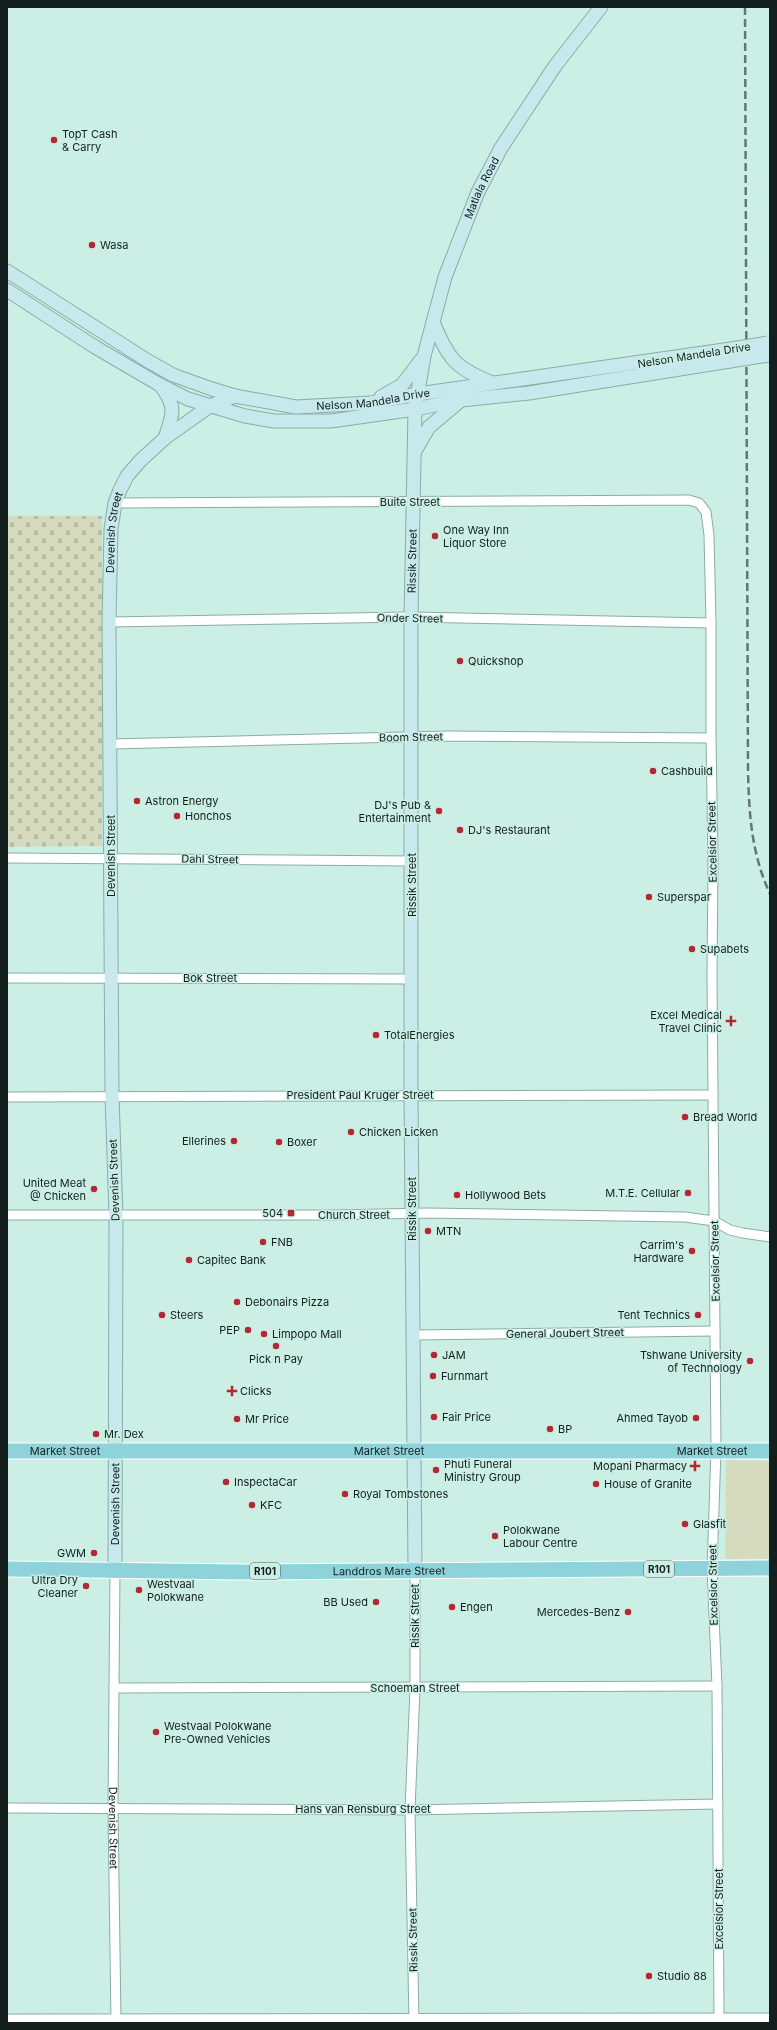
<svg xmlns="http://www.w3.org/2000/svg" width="777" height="2030" font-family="Inter,sans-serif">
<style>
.cemetery{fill:url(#cemetery-stones)}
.park{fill:#d6dbc0}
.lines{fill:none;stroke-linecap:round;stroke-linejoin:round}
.minor-casing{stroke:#8aada3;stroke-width:11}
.secondary-casing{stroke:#8aada3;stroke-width:15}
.primary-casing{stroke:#fff;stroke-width:17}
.minor{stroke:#fff;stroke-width:9}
.secondary{stroke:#c7e9ed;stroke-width:13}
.primary{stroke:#8fd3da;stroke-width:15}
.rail{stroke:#617872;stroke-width:2.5;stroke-dasharray:8 4;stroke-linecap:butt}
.secondary-bridge-casing{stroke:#8aada3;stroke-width:15;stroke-linecap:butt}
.secondary-bridge{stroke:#c7e9ed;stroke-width:13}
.poi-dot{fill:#b72731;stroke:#cbefe5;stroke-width:1.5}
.labels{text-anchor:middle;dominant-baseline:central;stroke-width:3;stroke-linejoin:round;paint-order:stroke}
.shield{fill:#cbefe5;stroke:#4a5d58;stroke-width:1}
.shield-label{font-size:10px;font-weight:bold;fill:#121f1c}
.poi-label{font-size:11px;fill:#121f1c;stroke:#cbefe5;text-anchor:start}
.street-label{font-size:11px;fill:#121f1c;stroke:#cbefe5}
</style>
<defs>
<pattern id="cemetery-stones" width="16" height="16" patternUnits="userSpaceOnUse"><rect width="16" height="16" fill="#d6dbc0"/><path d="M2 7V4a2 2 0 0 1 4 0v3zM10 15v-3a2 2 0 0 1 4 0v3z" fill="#b7bca4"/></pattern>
</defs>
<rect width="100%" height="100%" fill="#cbefe5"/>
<path class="cemetery" d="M 7,516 L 102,516 L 102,846 L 7,847 Z"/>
<path class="park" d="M 726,1460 L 770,1461 L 770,1559 L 725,1559 Z"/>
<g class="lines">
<defs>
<g id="minor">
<path d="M 115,503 L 689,500 L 699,503 L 706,512 L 709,535 L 711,623 L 711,738 L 713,859 L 712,976 L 716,1450 L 712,1569 L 717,1686 L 719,2018"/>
<path d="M 109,622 L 411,617 L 711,623"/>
<path d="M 111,744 L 448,736 L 711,738"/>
<path d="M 7,858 L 412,861"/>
<path d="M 7,978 L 412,979"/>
<path d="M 7,1097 L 713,1095"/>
<path d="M 7,1215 L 333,1215 L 428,1213 L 685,1217 L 714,1221 L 730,1230 L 743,1233 L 770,1237"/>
<path d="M 414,1335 L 715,1331"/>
<path id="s1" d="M 115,1570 L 113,1807 L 116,2023"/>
<path d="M 114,1688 L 717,1686"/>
<path d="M 7,1808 L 410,1810 L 718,1804"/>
<path d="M 7,2019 L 770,2018"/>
<path d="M 414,2023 L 410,1810 L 415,1688 L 415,1570"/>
</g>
<g id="secondary">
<path id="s2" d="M 7,271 L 148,361 L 173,375 L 212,389 L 235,396 L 296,407 L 370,403 L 418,394 L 731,349"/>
<path d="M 7,290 L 95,347 L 160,385 L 188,399 L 245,416 L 274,421 L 331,421 L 415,409 L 461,400 L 529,393 L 730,361"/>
<path d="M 433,322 C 449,359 454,368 493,383"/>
<path d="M 161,386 C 177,407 173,414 165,438"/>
<path d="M 381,397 L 402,385 L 421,360"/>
<path d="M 415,451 L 429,427 L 460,401"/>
<path id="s3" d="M 115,1570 L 116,1215 L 112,1096 L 109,622 L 111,529 L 115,503 L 120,490 L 127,476 L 140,461 L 165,438 L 210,406 L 235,396"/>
<path id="s4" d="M 415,1570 L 411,1094 L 411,617 L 415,409 L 424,356 L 445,277 L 478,192 L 501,148 L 524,113 L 555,66 L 601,7"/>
</g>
<g id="primary">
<path id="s5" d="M 7,1451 L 770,1451"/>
<path id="s6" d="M 7,1569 L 242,1572 L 770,1568"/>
</g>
</defs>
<use href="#minor" class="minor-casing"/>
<use href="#secondary" class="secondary-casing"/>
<use href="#primary" class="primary-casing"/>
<use href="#minor" class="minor"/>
<use href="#secondary" class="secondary"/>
<use href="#primary" class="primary"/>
<path class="rail" d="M 745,7 L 748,769 C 749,814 751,852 770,894"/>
<defs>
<path id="secondary-bridge" d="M 731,349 L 768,343
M 730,361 L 769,355"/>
</defs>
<use href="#secondary-bridge" class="secondary-bridge-casing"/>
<use href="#secondary-bridge" class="secondary-bridge"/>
</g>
<g class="poi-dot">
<circle cx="54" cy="140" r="4"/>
<circle cx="92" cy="245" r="4"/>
<circle cx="435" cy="536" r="4"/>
<circle cx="460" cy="661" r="4"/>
<circle cx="653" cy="771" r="4"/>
<circle cx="137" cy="801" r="4"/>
<circle cx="439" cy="811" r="4"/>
<circle cx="177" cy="816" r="4"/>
<circle cx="460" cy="830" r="4"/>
<circle cx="649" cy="897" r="4"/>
<circle cx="692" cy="949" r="4"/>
<path d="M729 1015h4v4h4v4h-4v4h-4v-4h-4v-4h4z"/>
<circle cx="376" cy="1035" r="4"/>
<circle cx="685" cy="1117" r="4"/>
<circle cx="351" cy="1132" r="4"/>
<circle cx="234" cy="1141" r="4"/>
<circle cx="279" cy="1142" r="4"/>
<circle cx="94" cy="1189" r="4"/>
<circle cx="688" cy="1193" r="4"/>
<circle cx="457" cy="1195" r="4"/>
<rect x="287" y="1209" width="8" height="8" rx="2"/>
<circle cx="428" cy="1231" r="4"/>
<circle cx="263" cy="1242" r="4"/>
<circle cx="692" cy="1251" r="4"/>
<circle cx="189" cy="1260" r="4"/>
<circle cx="237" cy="1302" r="4"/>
<circle cx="162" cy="1315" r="4"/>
<circle cx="698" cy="1315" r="4"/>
<circle cx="248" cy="1330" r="4"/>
<circle cx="264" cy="1334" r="4"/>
<circle cx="276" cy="1346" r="4"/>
<circle cx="434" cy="1355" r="4"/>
<circle cx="750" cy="1361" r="4"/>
<circle cx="433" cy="1376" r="4"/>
<path d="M230 1385h4v4h4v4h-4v4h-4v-4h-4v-4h4z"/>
<circle cx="434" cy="1417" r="4"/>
<circle cx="696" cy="1418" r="4"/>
<circle cx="237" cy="1419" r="4"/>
<circle cx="550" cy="1429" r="4"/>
<circle cx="96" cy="1434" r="4"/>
<path d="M693 1460h4v4h4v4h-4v4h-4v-4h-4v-4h4z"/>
<circle cx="436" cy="1470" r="4"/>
<circle cx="226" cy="1482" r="4"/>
<circle cx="596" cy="1484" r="4"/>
<circle cx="345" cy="1494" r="4"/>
<circle cx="252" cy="1505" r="4"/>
<circle cx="685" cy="1524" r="4"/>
<circle cx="495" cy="1536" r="4"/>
<circle cx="94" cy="1553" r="4"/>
<circle cx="86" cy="1586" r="4"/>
<circle cx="139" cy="1590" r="4"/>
<circle cx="376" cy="1602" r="4"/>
<circle cx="452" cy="1607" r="4"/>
<circle cx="628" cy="1612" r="4"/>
<circle cx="156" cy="1732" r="4"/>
<circle cx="649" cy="1976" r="4"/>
</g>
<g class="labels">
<g class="shield">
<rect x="644" y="1561" width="30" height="16" rx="3"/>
<rect x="250" y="1563" width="30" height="16" rx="3"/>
</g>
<g class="shield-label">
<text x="659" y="1569">R101</text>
<text x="265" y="1571">R101</text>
</g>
<g class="poi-label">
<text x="62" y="134">TopT Cash<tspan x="62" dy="13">&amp; Carry</tspan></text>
<text x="100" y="245">Wasa</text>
<text x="443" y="530">One Way Inn<tspan x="443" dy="13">Liquor Store</tspan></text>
<text x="468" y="661">Quickshop</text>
<text x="661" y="771">Cashbuild</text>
<text x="145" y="801">Astron Energy</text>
<text x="431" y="805" text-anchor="end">DJ's Pub &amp;<tspan x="431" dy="13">Entertainment</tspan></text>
<text x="185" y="816">Honchos</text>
<text x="468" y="830">DJ's Restaurant</text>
<text x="657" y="897">Superspar</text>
<text x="700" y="949">Supabets</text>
<text x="722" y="1015" text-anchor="end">Excel Medical<tspan x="722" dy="13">Travel Clinic</tspan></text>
<text x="384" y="1035">TotalEnergies</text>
<text x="693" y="1117">Bread World</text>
<text x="359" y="1132">Chicken Licken</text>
<text x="226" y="1141" text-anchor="end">Ellerines</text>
<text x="287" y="1142">Boxer</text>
<text x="86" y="1183" text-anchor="end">United Meat<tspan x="86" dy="13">@ Chicken</tspan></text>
<text x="680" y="1193" text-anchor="end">M.T.E. Cellular</text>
<text x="465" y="1195">Hollywood Bets</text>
<text x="283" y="1213" text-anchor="end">504</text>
<text x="436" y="1231">MTN</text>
<text x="271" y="1242">FNB</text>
<text x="684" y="1245" text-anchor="end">Carrim's<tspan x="684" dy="13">Hardware</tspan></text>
<text x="197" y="1260">Capitec Bank</text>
<text x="245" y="1302">Debonairs Pizza</text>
<text x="170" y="1315">Steers</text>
<text x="690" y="1315" text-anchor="end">Tent Technics</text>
<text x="240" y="1330" text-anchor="end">PEP</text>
<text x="272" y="1334">Limpopo Mall</text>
<text x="442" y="1355">JAM</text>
<text x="742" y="1355" text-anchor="end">Tshwane University<tspan x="742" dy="13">of Technology</tspan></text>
<text x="276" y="1359" text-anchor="middle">Pick n Pay</text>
<text x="441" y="1376">Furnmart</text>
<text x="240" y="1391">Clicks</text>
<text x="442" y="1417">Fair Price</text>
<text x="688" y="1418" text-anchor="end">Ahmed Tayob</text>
<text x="245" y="1419">Mr Price</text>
<text x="558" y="1429">BP</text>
<text x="104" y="1434">Mr. Dex</text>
<text x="444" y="1464">Phuti Funeral<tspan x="444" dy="13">Ministry Group</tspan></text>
<text x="687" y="1466" text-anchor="end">Mopani Pharmacy</text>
<text x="234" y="1482">InspectaCar</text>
<text x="604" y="1484">House of Granite</text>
<text x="353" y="1494">Royal Tombstones</text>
<text x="260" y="1505">KFC</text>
<text x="693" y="1524">Glasfit</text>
<text x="503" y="1530">Polokwane<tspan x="503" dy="13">Labour Centre</tspan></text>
<text x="86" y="1553" text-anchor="end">GWM</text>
<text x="78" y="1580" text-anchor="end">Ultra Dry<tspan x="78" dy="13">Cleaner</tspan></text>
<text x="147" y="1584">Westvaal<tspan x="147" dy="13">Polokwane</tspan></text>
<text x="368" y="1602" text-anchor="end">BB Used</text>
<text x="460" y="1607">Engen</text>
<text x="620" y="1612" text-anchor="end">Mercedes-Benz</text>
<text x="164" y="1726">Westvaal Polokwane<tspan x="164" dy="13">Pre-Owned Vehicles</tspan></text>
<text x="657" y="1976">Studio 88</text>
</g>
<g class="street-label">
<text stroke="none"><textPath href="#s4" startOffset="1393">Matlala Road</textPath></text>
<text transform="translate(694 355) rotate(-9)">Nelson Mandela Drive</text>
<text stroke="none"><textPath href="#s2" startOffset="401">Nelson Mandela Drive</textPath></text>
<text x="410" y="502">Buite Street</text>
<text stroke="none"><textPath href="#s3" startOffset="1038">Devenish Street</textPath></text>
<text stroke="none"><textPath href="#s4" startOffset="1009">Rissik Street</textPath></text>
<text transform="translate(410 618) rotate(1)">Onder Street</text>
<text transform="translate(411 737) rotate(-1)">Boom Street</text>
<text transform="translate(712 842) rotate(-91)">Excelsior Street</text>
<text transform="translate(111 856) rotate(-90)">Devenish Street</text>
<text transform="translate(210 859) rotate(1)">Dahl Street</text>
<text transform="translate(412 885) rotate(-90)">Rissik Street</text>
<text x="210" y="978">Bok Street</text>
<text x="360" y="1095">President Paul Kruger Street</text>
<text transform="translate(114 1180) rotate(-92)">Devenish Street</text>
<text transform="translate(412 1209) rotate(-90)">Rissik Street</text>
<text x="354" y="1215">Church Street</text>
<text transform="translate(715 1261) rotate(-91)">Excelsior Street</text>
<text transform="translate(565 1333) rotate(-1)">General Joubert Street</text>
<text stroke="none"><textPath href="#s5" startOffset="58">Market Street</textPath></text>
<text stroke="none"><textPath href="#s5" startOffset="382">Market Street</textPath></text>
<text stroke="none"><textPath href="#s5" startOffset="705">Market Street</textPath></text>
<text stroke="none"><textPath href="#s3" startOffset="66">Devenish Street</textPath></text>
<text stroke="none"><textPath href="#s6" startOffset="382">Landdros Mare Street</textPath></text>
<text transform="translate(713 1585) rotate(-91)">Excelsior Street</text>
<text transform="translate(415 1616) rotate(-90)">Rissik Street</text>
<text x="415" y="1688">Schoeman Street</text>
<text x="363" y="1809">Hans van Rensburg Street</text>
<text stroke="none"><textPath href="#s1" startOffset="258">Devenish Street</textPath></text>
<text transform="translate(719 1909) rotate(-90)">Excelsior Street</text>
<text transform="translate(413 1940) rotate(-91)">Rissik Street</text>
</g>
</g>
<rect width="777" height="2030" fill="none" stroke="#121f1c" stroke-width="16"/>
</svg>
